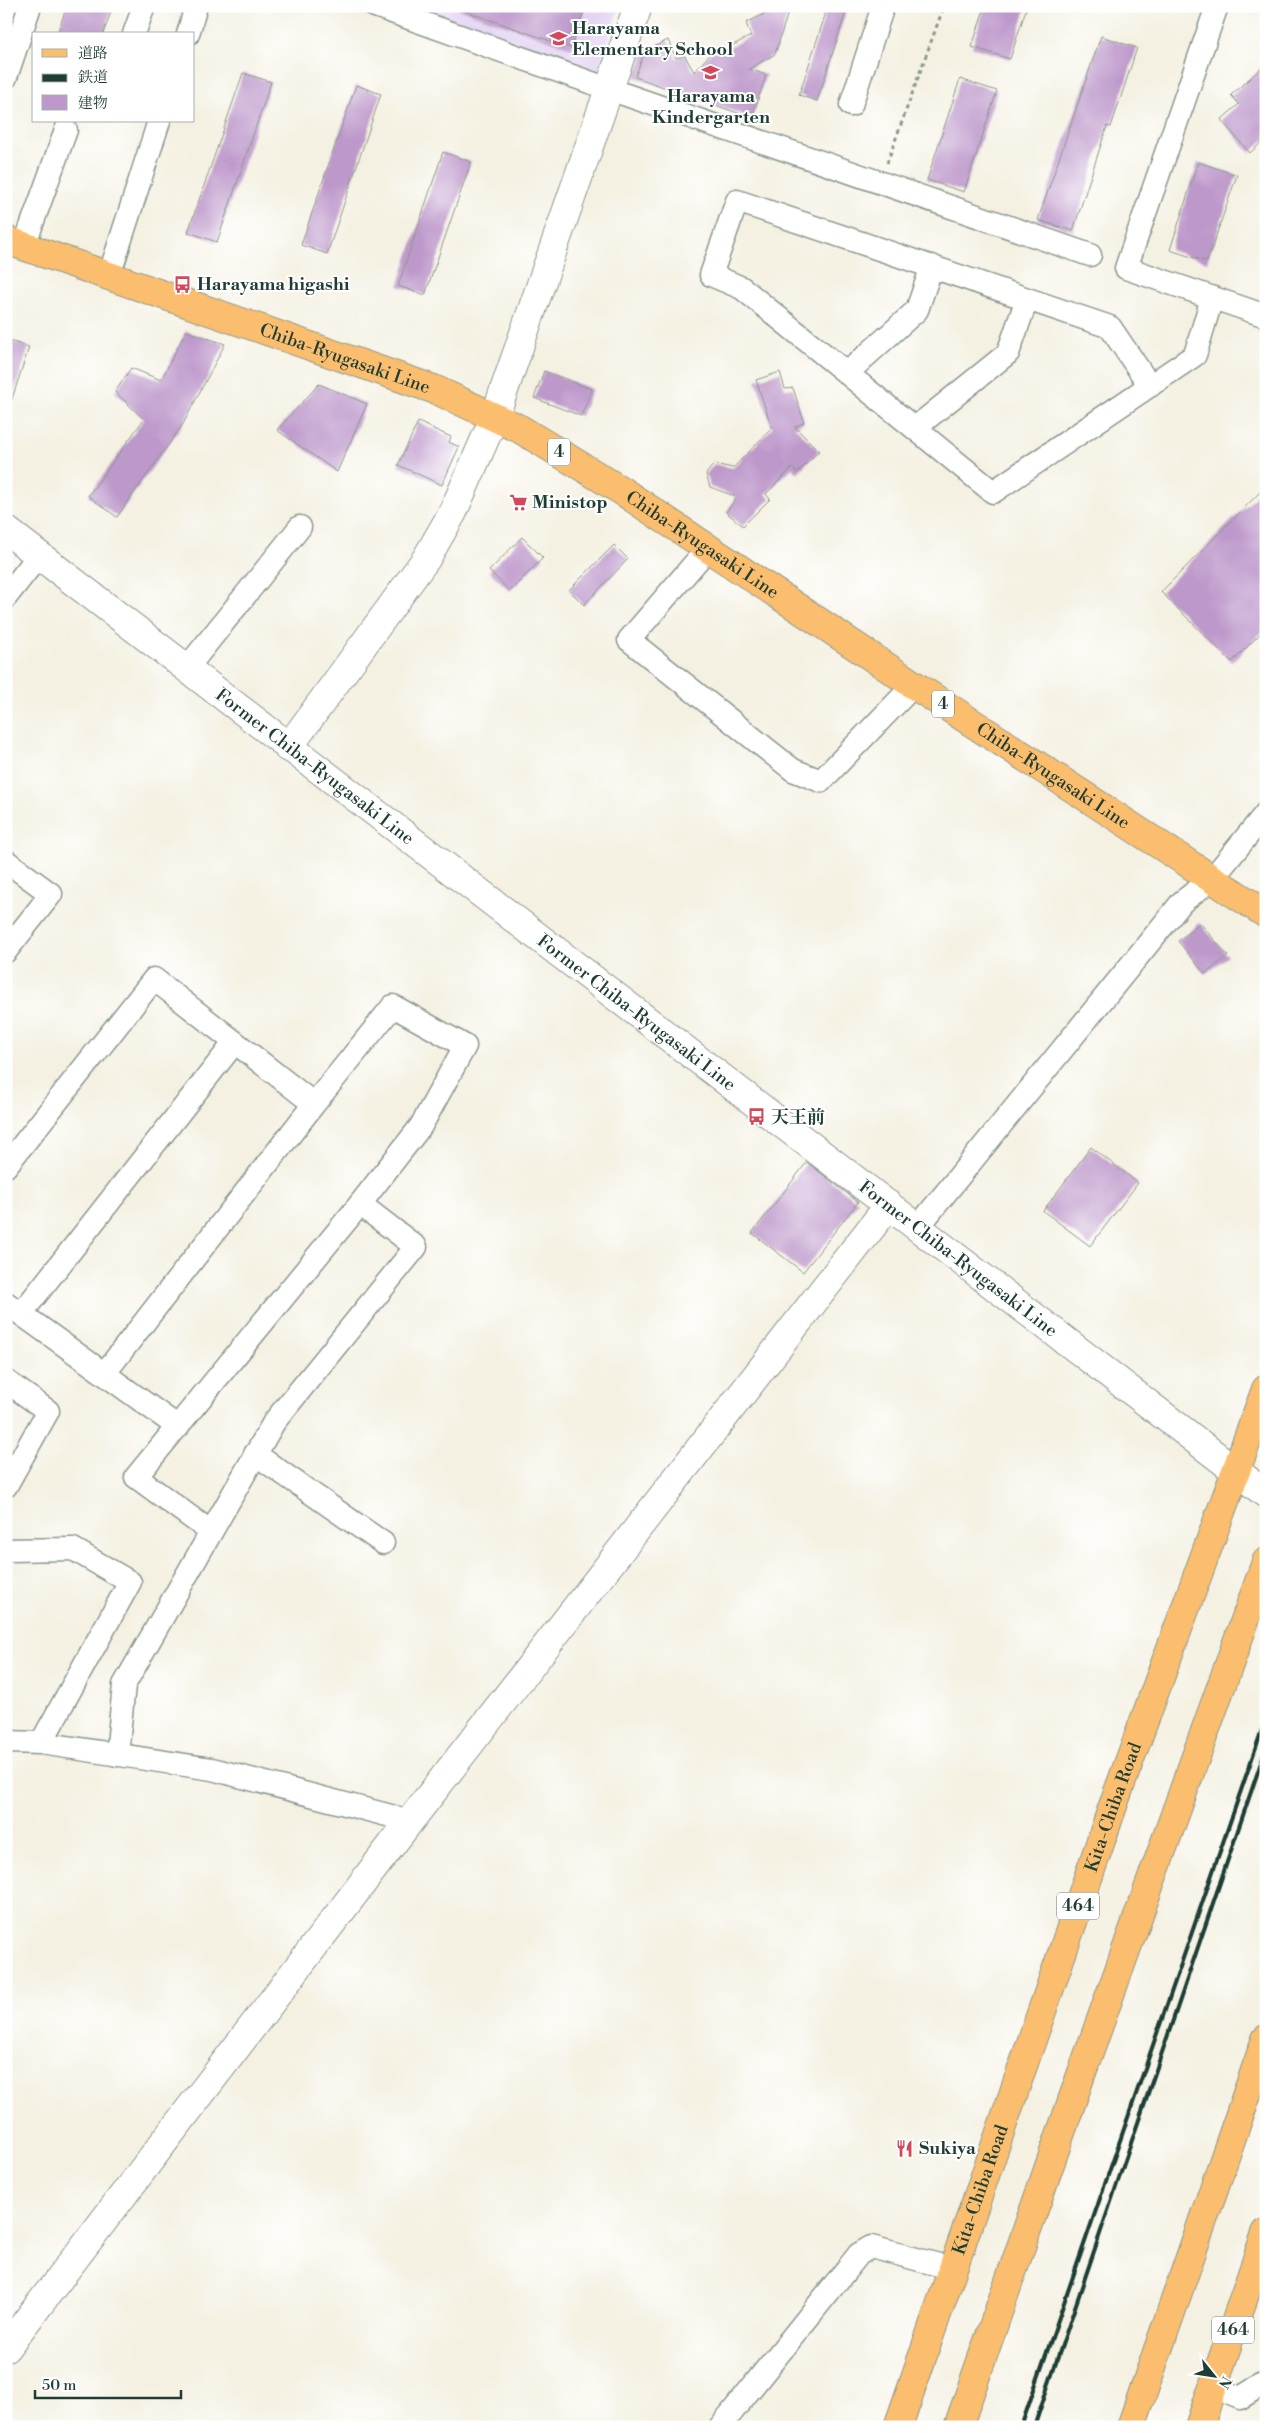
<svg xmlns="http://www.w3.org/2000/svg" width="1272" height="2433" font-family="'Libre Bodoni','Noto Serif JP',serif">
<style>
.built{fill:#e3d3f2}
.building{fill:#bd98cb}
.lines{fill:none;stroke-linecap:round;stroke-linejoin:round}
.minor-casing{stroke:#8a978b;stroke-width:25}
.tertiary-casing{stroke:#8a978b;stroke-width:30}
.primary-casing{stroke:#8a978b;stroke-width:30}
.trunk-casing{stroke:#8a978b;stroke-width:30}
.path{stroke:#8a978b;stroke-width:3;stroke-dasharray:4 4;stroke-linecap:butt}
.minor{stroke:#fff;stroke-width:22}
.tertiary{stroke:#fff;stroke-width:28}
.primary{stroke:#fbbe6e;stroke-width:28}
.trunk{stroke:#fbbe6e;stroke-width:28}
.rail{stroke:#1f3d34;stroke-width:4}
.labels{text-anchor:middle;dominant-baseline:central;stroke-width:4;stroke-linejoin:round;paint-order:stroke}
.shield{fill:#fff;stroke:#627771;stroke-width:1}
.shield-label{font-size:16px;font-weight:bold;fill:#1f3d34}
.poi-label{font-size:18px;font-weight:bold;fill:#1f3d34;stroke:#fff;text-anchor:start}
.street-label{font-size:18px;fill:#1f3d34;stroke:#fff}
</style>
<rect width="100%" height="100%" fill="#fff"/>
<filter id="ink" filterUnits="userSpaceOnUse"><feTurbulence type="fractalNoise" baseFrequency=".02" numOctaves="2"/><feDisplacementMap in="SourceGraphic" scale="10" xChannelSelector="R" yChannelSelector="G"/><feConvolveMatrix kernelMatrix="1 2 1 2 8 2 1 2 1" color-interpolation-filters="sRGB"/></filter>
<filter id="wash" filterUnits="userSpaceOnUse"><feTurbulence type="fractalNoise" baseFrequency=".0096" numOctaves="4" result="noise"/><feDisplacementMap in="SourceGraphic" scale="20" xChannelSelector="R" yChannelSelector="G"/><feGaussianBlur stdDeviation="1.12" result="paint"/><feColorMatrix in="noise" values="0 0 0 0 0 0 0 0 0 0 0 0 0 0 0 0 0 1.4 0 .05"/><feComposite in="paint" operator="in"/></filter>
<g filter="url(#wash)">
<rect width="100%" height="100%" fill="#f4f1e2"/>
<path class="built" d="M 417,6 L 620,6 L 598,70 Z"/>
<g id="blocks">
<path class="building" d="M 67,6 L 113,6 L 103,34 L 57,34 Z
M 460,6 L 586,6 L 571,48 L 459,9 Z
M 780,6 L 790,6 L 775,54 L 749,69 L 766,75 L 752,118 L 635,77 L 645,51 L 668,40 L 676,58 L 685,56 L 694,72 L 712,52 L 723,50 L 751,36 L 746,23 Z
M 828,6 L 848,6 L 817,101 L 799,95 Z
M 985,6 L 1027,6 L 1010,59 L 972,47 Z
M 1101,36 L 1137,48 L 1111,127 L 1107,126 L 1073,231 L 1038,220 Z
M 1266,64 L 1266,138 L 1250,153 L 1221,120 L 1239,104 L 1231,95 Z
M 243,73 L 271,82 L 217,242 L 188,232 Z
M 960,79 L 997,91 L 964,192 L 927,180 Z
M 356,85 L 381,94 L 327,254 L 301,245 Z
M 443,152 L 471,162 L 425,295 L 398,286 Z
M 1198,162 L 1237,175 L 1207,262 L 1170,250 Z
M 186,331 L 225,344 L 183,424 L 117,517 L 88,496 L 144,419 L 115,392 L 131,368 L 161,380 Z
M 6,340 L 29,347 L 9,408 L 6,408 Z
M 544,371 L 592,389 L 581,416 L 534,398 Z
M 780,372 L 785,389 L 793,388 L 804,422 L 795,427 L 819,451 L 797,473 L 792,468 L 766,494 L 770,499 L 743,526 L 726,512 L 737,497 L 710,487 L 706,474 L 714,464 L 733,468 L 772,428 L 756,380 Z
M 319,384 L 367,404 L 337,472 L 277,430 Z
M 418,422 L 451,437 L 449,442 L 459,447 L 442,485 L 398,465 Z
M 1266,486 L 1266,628 L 1232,662 L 1161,592 Z
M 522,537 L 543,558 L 510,591 L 489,571 Z
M 614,545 L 628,559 L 584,605 L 569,590 Z
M 1200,923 L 1228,956 L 1205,974 L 1178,941 Z
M 1091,1147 L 1138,1183 L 1090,1246 L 1043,1211 Z
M 807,1162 L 858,1202 L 803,1272 L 752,1233 Z"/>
</g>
</g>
<g filter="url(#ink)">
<use href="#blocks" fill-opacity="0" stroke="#8a978b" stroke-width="1"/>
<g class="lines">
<defs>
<path id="minor" d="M 375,6 L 609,89 L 1090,255
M 1217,6 L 1126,268 L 1266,316
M 134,34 L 144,6
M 188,34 L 196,6
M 6,77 L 30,6
M 851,105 L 883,6
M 24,246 L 66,130
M 109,276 L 159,121
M 847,373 L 917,310 L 932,266
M 1150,386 L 1110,327 L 737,201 L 711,275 L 742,288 L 993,492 L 1195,355 L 1212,298
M 915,428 L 1008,353 L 1027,299
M 708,548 L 629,640 L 793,770 L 821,781 L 914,685
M 6,597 L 39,555
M 187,668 L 300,527
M 6,861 L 51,894 L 6,951
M 314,1104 L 393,1006 L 465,1046 L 421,1126 L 360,1204
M 6,1166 L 154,979 L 314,1104 L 104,1374
M 918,1227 L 1182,902 L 1212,879 L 1266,813
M 6,1303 L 178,1427
M 21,1314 L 235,1042
M 6,1381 L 48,1411 L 6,1486
M 255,1454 L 383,1543
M 6,1550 L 73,1549 L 130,1582 L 41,1743
M 6,1742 L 41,1743 L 212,1769 L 410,1821
M 117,1755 L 124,1685 L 274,1422 L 416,1247 L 360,1204 L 136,1477 L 211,1532
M 1213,2387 L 1240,2398 L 1266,2382
M 720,2427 L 859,2254 L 871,2247 L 954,2269"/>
<g id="tertiary">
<path id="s1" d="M 6,530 L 1266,1494"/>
<path d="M 288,748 L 426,559 L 453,512 L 495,416 L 638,6"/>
<path d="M 6,2348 L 410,1821 L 889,1205"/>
</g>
<g id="primary">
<path id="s2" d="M 6,240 L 436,390 L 520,429 L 622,491 L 914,685 L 1266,914"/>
</g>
<g id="trunk">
<path id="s3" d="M 898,2427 L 1115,1800 L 1266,1389"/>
<path d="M 958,2427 L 1081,2075 L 1266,1562"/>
<path d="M 1131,2427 L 1266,2039"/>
<path d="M 1199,2427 L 1266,2233"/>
</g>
</defs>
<use href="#minor" class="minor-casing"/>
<use href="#tertiary" class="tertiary-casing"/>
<use href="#primary" class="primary-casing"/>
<use href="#trunk" class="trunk-casing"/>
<path class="path" d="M 887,163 L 944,6"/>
<use href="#minor" class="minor"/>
<use href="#tertiary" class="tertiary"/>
<use href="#primary" class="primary"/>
<use href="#trunk" class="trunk"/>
<path class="rail" d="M 1021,2427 L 1266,1718
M 1034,2427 L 1266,1748"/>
</g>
</g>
<defs>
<symbol id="school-bare" viewBox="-9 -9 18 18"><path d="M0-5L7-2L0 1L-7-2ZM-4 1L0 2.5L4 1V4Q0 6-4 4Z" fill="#d1495b" stroke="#fff" stroke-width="2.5" paint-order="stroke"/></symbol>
<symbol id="bus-bare" viewBox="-9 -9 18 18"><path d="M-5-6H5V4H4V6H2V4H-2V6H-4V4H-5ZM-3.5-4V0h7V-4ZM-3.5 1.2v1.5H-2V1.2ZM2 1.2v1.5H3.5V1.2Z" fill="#d1495b" stroke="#fff" stroke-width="2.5" paint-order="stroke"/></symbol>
<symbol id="supermarket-bare" viewBox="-9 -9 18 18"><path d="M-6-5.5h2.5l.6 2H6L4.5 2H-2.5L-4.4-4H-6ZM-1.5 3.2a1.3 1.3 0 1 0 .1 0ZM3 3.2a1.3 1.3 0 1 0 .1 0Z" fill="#d1495b" stroke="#fff" stroke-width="2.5" paint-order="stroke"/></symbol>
<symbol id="restaurant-bare" viewBox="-9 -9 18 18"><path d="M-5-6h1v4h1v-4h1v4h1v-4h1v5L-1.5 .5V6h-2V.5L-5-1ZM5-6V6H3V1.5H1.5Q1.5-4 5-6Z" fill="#d1495b" stroke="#fff" stroke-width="2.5" paint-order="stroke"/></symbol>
</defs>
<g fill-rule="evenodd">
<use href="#school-bare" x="546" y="26" width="25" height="25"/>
<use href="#school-bare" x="698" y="60" width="25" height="25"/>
<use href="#bus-bare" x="170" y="272" width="25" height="25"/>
<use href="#supermarket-bare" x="506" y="490" width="25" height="25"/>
<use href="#bus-bare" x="744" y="1104" width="25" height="25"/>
<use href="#restaurant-bare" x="892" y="2136" width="25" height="25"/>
</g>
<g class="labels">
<g class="shield">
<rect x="548" y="438.5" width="22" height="27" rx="4"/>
<rect x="932" y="690.5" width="22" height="27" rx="4"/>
<rect x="1057" y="1892.5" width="42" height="27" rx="4"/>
<rect x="1212" y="2316.5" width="42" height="27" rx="4"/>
</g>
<g class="shield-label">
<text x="559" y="452">4</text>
<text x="943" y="704">4</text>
<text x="1078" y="1906">464</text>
<text x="1233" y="2330">464</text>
</g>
<g class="poi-label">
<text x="572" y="28">Harayama<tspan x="572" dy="21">Elementary School</tspan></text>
<text x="711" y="96" text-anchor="middle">Harayama<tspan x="711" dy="21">Kindergarten</tspan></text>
<text x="197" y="284">Harayama higashi</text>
<text x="532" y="502">Ministop</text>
<text x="771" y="1117">天王前</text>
<text x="919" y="2148">Sukiya</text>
</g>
<g class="street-label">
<text stroke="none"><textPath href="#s2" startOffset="359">Chiba-Ryugasaki Line</textPath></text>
<text stroke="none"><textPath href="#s2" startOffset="764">Chiba-Ryugasaki Line</textPath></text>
<text stroke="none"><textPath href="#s1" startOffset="389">Former Chiba-Ryugasaki Line</textPath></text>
<text stroke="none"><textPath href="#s2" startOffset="1184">Chiba-Ryugasaki Line</textPath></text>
<text stroke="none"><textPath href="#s1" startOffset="794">Former Chiba-Ryugasaki Line</textPath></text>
<text stroke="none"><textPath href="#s1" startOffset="1199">Former Chiba-Ryugasaki Line</textPath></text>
<text stroke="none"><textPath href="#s3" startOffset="656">Kita-Chiba Road</textPath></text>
<text stroke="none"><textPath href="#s3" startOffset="251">Kita-Chiba Road</textPath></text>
</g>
</g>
<rect width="1272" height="2433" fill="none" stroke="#fff" stroke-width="25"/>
<rect x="32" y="32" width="162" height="90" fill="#ffffff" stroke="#a5b1ae"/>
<rect x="42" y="49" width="25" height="8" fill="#fbbe6e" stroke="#a5b1ae"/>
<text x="78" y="58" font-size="15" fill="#1f3d34">道路</text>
<rect x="42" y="74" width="25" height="8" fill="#1f3d34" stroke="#a5b1ae"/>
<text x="78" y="82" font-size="15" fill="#1f3d34">鉄道</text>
<rect x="42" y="95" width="25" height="15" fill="#bd98cb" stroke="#a5b1ae"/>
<text x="78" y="108" font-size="15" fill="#1f3d34">建物</text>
<g transform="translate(1214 2376) rotate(120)" stroke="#ffffff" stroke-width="4" paint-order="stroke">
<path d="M0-4L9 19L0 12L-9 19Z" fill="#1f3d34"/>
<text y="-8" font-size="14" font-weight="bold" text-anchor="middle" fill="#1f3d34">N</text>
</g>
<path d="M35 2390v8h146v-8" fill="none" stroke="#1f3d34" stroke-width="2.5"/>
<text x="42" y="2390" font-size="15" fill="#1f3d34" stroke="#ffffff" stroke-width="4" paint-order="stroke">50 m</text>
</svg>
